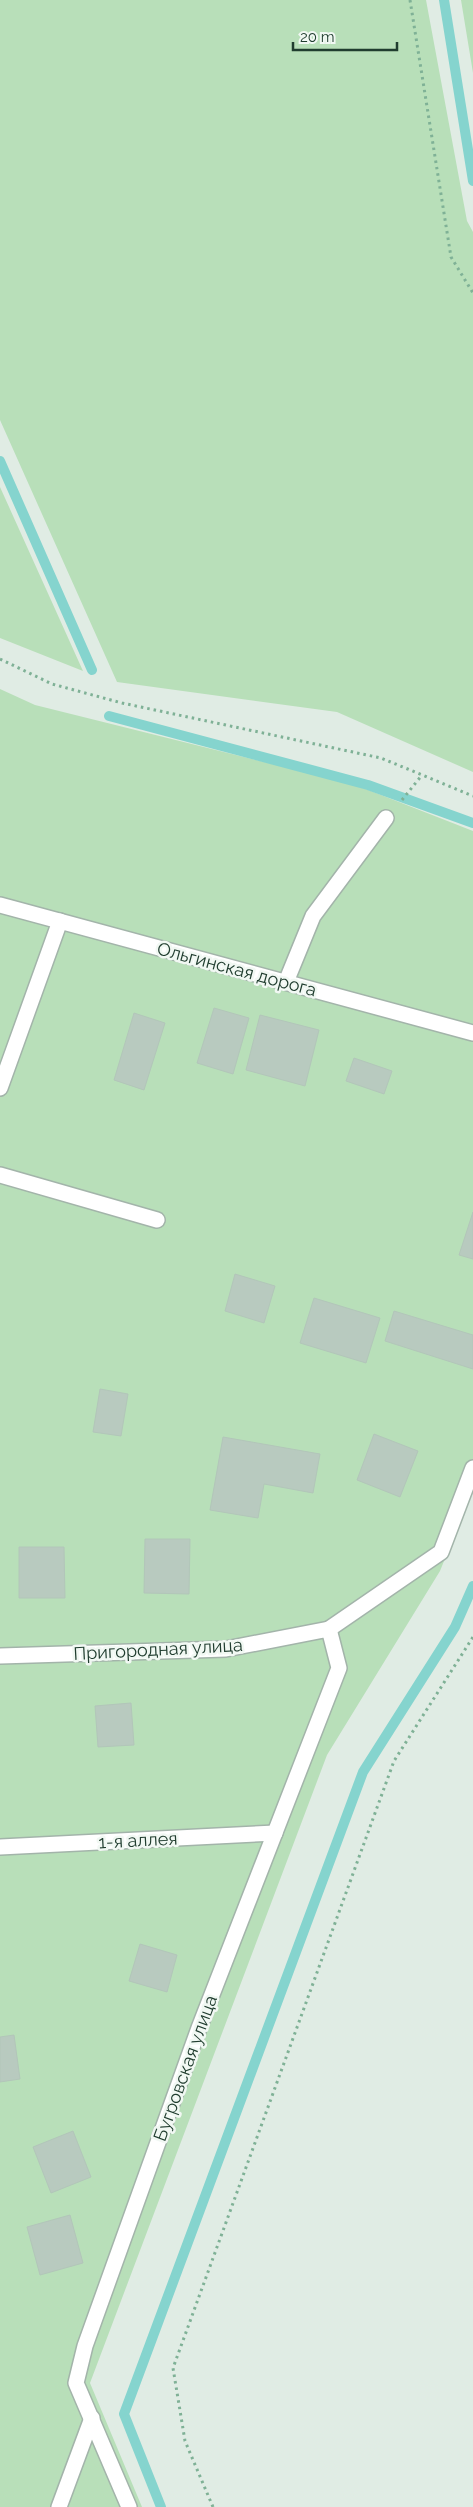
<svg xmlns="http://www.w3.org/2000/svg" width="473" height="2507" font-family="Raleway,sans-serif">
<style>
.green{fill:#b8dfb9}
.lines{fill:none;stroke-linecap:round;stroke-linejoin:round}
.stream{stroke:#85d4ce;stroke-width:10}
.building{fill:#b8cabf;stroke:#b2c6b9}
.lane-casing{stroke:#a3b4aa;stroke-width:18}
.street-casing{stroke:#a3b4aa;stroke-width:18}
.path{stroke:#7fb196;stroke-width:3;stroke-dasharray:2.5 4;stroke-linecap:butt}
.lane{stroke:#fff;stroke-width:15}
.street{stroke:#fff;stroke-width:15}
.labels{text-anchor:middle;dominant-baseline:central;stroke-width:5;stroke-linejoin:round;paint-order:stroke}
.street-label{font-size:18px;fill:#203d2f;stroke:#f1f8f3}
</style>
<rect width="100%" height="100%" fill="#e0ece4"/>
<path class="green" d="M 0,0 L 426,0 L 467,221 L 473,232 L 473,772 L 337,712 L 117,682 L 0,420 Z
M 461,0 L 473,0 L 473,73 Z
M 0,487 L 83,671 L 0,638 Z
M 0,689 L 35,705 L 353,784 L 473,831 L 473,1489 L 440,1571 L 327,1755 L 90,2383 L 142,2507 L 0,2507 Z"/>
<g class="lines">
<path class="stream" d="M 444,0 L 473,181
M 0,461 L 92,670
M 109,716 L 368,785 L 473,823
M 161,2507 L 124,2414 L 363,1772 L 455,1627 L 473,1586"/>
</g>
<path class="building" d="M 214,1008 L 249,1018 L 233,1074 L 197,1063 Z
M 134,1013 L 165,1023 L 144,1090 L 114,1080 Z
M 260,1015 L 319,1030 L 305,1086 L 246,1070 Z
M 354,1058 L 392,1071 L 384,1094 L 346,1081 Z
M 473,1212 L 473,1259 L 459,1255 Z
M 235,1274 L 275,1286 L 264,1323 L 225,1311 Z
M 314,1298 L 380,1318 L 366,1363 L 300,1343 Z
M 394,1311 L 473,1335 L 473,1369 L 385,1341 Z
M 100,1389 L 128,1394 L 121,1436 L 93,1432 Z
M 374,1434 L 418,1451 L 400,1497 L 357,1480 Z
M 223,1437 L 320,1454 L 313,1493 L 264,1484 L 258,1518 L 210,1510 Z
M 145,1539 L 190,1539 L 189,1594 L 144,1593 Z
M 19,1547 L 64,1547 L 65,1598 L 19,1598 Z
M 131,1703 L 134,1745 L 98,1747 L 95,1706 Z
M 140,1944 L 177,1955 L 167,1992 L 129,1981 Z
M 14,2035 L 20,2079 L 0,2082 L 0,2037 Z
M 73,2131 L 91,2177 L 51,2193 L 33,2147 Z
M 70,2215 L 83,2263 L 40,2275 L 27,2227 Z"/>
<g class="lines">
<defs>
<path id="lane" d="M 286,982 L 313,916 L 386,818
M 0,1088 L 60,921
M 0,1175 L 157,1220
M 329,1629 L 441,1552 L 473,1468
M 0,1847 L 275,1833
M 59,2507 L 92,2418"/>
<path id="street" d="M 0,905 L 473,1033
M 0,1656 L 226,1649 L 329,1629 L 339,1668 L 199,2028 L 85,2346 L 76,2383 L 129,2507"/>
</defs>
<use href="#lane" class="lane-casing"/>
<use href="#street" class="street-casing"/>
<path class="path" d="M 410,0 L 451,257 L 473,293
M 0,659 L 52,684 L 122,703 L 381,758 L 473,796
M 402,800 L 422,775
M 213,2507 L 185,2441 L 173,2368 L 394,1761 L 473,1637"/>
<use href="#lane" class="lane"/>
<use href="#street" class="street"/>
</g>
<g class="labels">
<g class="street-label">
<text transform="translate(237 969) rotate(15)">Ольгинская дорога</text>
<text transform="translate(158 1649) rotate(-3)">Пригородная улица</text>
<text transform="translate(138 1840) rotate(-3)">1-я аллея</text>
<text transform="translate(185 2068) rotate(-70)">Бугровская улица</text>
</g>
</g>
<path d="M293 42v8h104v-8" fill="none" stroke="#203d2f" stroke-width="2.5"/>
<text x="300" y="42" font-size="15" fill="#203d2f" stroke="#f1f8f3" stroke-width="4" paint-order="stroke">20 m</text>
</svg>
